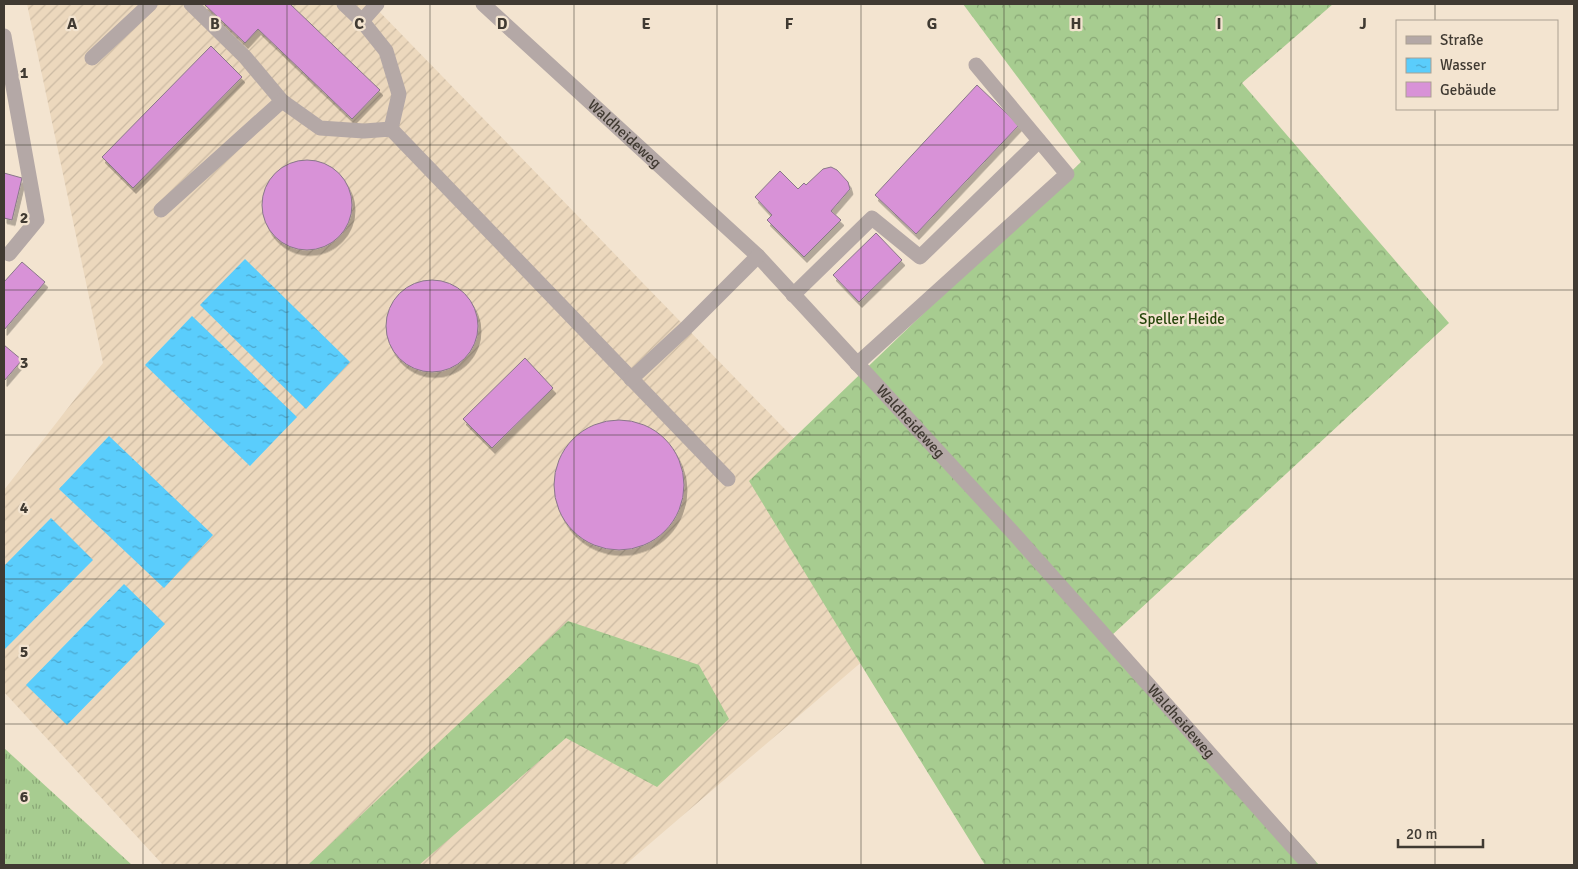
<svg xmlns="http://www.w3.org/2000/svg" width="1578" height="869" font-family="Signika,sans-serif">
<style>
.industrial{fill:url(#industrial-furrows)}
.grass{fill:url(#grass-tufts)}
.forest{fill:url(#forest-crowns)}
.water{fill:url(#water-ripples)}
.building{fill:#d892d7;stroke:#897889;filter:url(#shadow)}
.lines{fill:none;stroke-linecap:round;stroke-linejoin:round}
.minor{stroke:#b4a8a6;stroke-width:15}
.grid{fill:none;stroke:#403a32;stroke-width:1;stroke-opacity:0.55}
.labels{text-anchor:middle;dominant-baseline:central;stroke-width:4.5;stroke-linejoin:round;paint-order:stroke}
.street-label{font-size:15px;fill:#403a32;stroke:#f3e4d0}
.park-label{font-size:15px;fill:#26450a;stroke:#f3e4d0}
.grid-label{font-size:16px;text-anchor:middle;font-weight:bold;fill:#403a32;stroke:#f3e4d0;stroke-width:4.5;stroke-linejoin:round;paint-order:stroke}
</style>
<defs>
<pattern id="industrial-furrows" width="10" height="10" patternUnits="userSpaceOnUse" patternTransform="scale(1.25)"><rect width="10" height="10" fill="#ecd8bd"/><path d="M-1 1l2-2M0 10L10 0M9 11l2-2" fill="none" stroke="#cbbaa3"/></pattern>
<pattern id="grass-tufts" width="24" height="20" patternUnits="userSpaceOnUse" patternTransform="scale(1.25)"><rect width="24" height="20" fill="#a7cc90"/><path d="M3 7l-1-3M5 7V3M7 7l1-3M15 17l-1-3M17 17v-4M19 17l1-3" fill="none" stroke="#89a776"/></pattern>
<pattern id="forest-crowns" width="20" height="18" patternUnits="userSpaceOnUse" patternTransform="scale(1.25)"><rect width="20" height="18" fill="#a7cc90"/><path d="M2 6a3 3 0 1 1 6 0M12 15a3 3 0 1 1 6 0" fill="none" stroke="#89a776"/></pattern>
<pattern id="water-ripples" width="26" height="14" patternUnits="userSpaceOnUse" patternTransform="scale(1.25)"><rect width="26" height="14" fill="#5acdfc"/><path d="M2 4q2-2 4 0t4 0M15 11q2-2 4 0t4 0" fill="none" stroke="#4ca7cd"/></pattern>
<filter id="shadow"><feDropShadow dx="3" dy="5.5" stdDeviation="0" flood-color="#0004"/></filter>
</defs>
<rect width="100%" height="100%" fill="#f3e4d0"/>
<path class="industrial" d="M 27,4 L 372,4 L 943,592 L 625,865 L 163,865 L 4,692 L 4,490 L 103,363 Z"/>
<path class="grass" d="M 4,748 L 132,865 L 4,865 Z"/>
<path class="forest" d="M 963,4 L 1333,4 L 1242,83 L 1449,323 L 1111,636 L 1319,865 L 985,865 L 871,681 L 749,481 L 1081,162 Z
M 568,621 L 699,665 L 729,719 L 657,787 L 566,738 L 419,865 L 308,865 Z"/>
<path class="water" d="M 245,259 L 350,362 L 306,409 L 200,305 Z
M 192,316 L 297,417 L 250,466 L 145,365 Z
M 109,436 L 213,535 L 164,588 L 59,489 Z
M 51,518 L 93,560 L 4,650 L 4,566 Z
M 124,584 L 165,624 L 67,725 L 26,685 Z"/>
<path class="building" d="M 204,4 L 290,4 L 380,90 L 352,119 L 258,29 L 245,43 Z
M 211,46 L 242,77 L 133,188 L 102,157 Z
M 977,85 L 1019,125 L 916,234 L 875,195 Z
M262 205a45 45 0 1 1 90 0a45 45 0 1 1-90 0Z
M 831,167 L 837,170 L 848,182 L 850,189 L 831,211 L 841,220 L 804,257 L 767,220 L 772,215 L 755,197 L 780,171 L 798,189 L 804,183 L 806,185 L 823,169 Z
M 4,173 L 22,178 L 12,220 L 4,218 Z
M 876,233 L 902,260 L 859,302 L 833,275 Z
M 22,262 L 45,282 L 4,330 L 4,282 Z
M386 326a46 46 0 1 1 92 0a46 46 0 1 1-92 0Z
M 4,345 L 22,360 L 4,381 Z
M 525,358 L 553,388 L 492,448 L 463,419 Z
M554 485a65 65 0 1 1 130 0a65 65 0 1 1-130 0Z"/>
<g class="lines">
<g class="minor">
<path d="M 191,4 L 245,57 L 282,101 L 320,128 L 364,131 L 391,129 L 728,479"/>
<path d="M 344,4 L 362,21 L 377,4"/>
<path id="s1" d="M 483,4 L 758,256 L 1017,537 L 1309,865"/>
<path d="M 362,21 L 386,51 L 399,94 L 391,129"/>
<path d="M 4,36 L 37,220 L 9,254"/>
<path d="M 92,58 L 150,4"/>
<path d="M 161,210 L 282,101"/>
<path d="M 793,295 L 872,218 L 920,257 L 1039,141"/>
<path d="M 857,364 L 1067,174 L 976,65"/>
<path d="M 631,379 L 686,328 L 758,256"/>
</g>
</g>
<path class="grid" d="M 143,4 L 143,865M 287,4 L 287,865M 430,4 L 430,865M 574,4 L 574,865M 717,4 L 717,865M 861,4 L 861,865M 1004,4 L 1004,865M 1148,4 L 1148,865M 1291,4 L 1291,865M 1435,4 L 1435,21M 1435,109 L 1435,865M 4,145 L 1574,145M 4,290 L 1574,290M 4,435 L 1574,435M 4,579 L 1574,579M 4,724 L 1574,724"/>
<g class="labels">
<g class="street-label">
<text stroke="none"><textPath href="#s1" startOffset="192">Waldheideweg</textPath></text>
<text stroke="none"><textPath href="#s1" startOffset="598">Waldheideweg</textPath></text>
<text stroke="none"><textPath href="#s1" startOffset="1002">Waldheideweg</textPath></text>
</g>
<g class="park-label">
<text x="1182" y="319">Speller Heide</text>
</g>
</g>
<g class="grid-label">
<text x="72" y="29">A</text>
<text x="215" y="29">B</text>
<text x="359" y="29">C</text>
<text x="502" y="29">D</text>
<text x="646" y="29">E</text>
<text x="789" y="29">F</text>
<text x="932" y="29">G</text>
<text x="1076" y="29">H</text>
<text x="1219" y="29">I</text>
<text x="1363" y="29">J</text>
<text x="24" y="78">1</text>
<text x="24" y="223">2</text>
<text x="24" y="368">3</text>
<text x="24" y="513">4</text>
<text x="24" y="657">5</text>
<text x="24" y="802">6</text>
</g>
<rect width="1578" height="869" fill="none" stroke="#403a32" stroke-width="10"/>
<rect x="1396" y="20" width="162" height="90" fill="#f3e4d0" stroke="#aba091"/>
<rect x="1406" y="36" width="25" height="8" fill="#b4a8a6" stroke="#aba091"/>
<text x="1440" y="45" font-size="15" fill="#403a32">Straße</text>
<rect x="1406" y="58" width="25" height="15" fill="url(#water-ripples)" stroke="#aba091"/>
<text x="1440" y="70" font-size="15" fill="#403a32">Wasser</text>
<rect x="1406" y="82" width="25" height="15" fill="#d892d7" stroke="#aba091"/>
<text x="1440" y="95" font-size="15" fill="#403a32">Gebäude</text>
<path d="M1398 839v8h85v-8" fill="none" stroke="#403a32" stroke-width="2.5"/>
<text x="1406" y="839" font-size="15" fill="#403a32" stroke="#f3e4d0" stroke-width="4" paint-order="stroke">20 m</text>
</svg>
